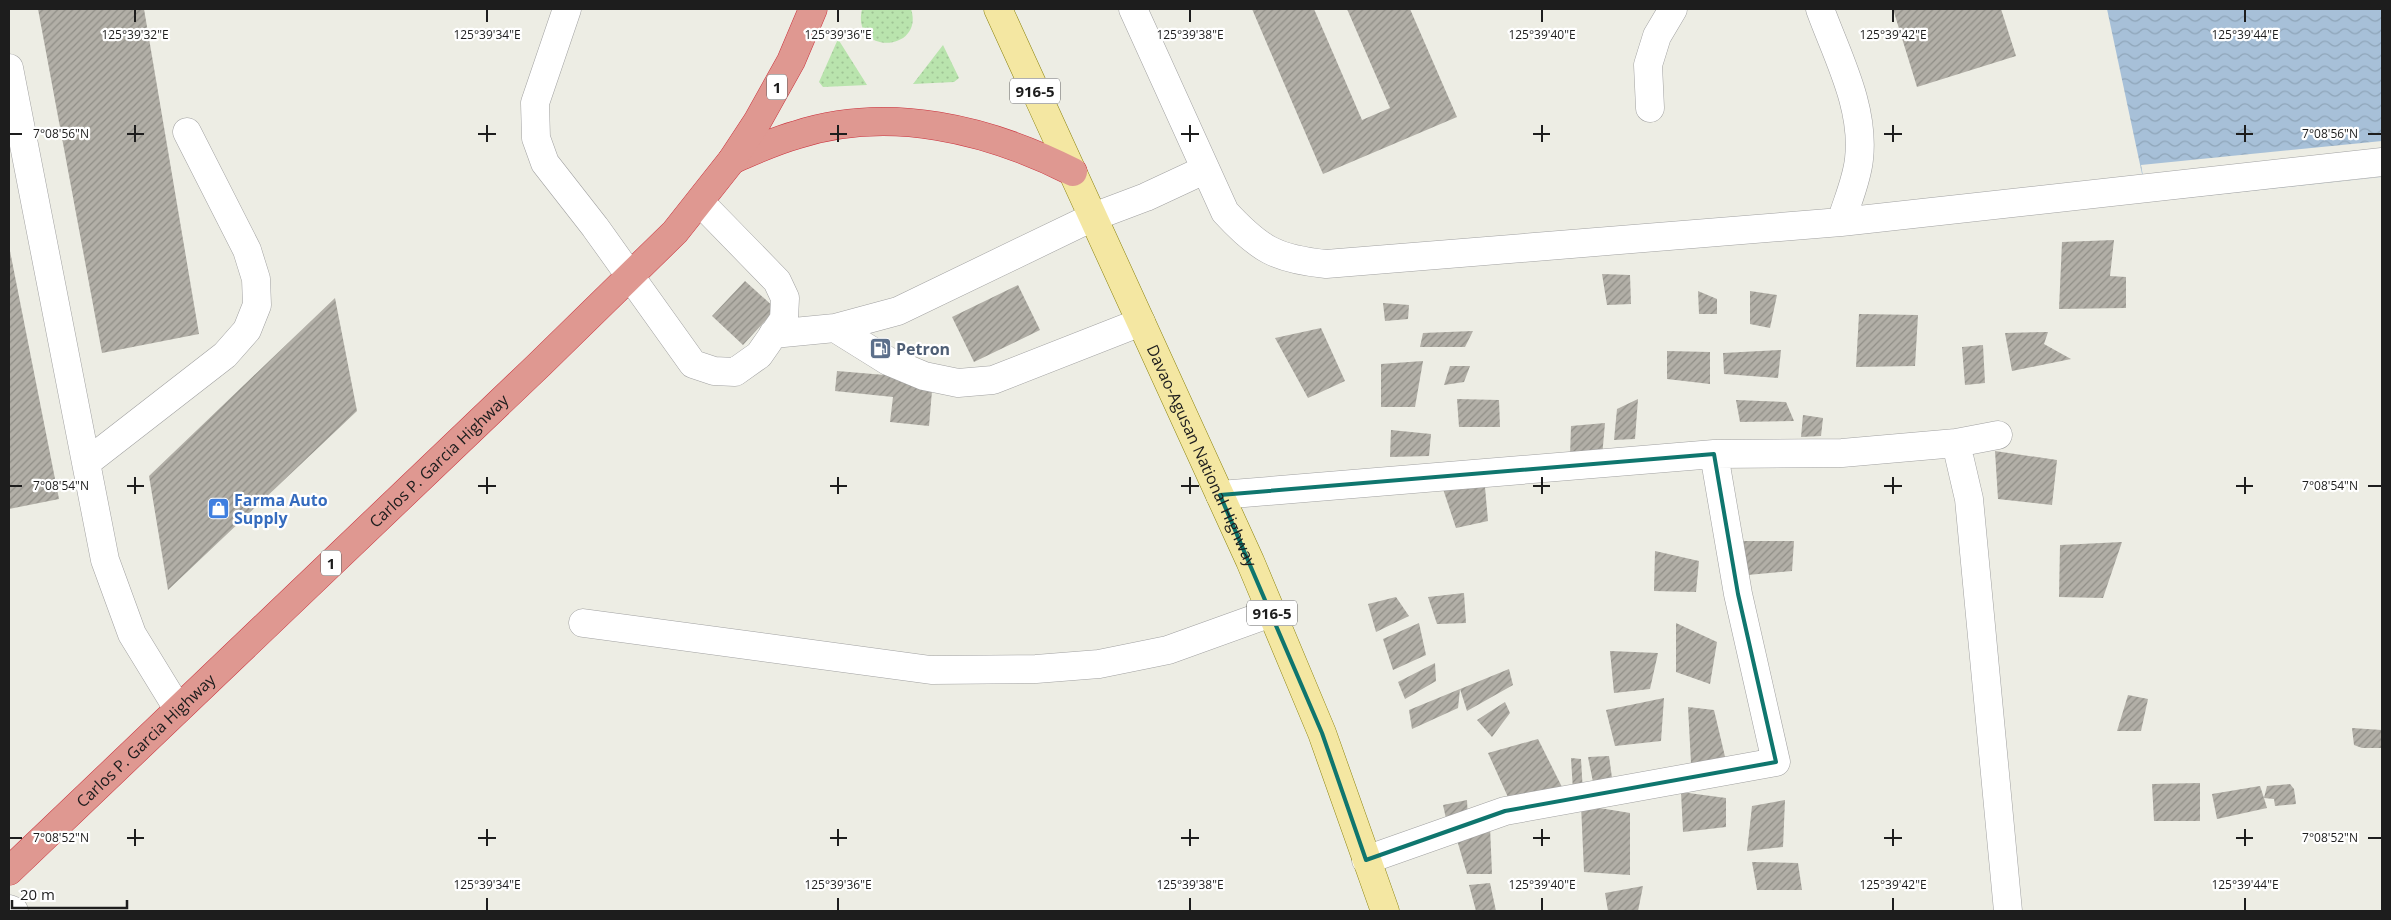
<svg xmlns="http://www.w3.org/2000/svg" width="2391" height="920" font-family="'Open Sans',sans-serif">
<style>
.grass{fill:url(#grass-dots)}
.water{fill:url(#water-waves)}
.pier{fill:#edede4}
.building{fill:url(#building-hatch)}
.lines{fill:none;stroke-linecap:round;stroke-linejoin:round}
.minor-casing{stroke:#a1a1a1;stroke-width:29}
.major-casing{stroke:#8a820c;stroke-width:29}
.highway-casing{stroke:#ca323d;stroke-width:29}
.minor{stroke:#fff;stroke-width:28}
.major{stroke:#f4e7a2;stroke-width:28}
.highway{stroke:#df9891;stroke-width:28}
.marked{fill:none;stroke:#0f766e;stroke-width:4;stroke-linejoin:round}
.ticks{fill:none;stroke:#1d1d1d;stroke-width:2}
.labels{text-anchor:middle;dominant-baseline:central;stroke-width:4.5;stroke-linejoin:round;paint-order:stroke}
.shield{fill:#fff;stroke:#616161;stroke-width:1}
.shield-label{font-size:15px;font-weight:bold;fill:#1d1d1d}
.service-label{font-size:16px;font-weight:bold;fill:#4e5e75;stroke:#fff;text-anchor:start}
.street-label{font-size:16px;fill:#1d1d1d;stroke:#fff}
.shop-label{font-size:16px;font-weight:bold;fill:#366cbe;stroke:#fff;text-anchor:start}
.ticks-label{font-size:12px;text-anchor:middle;fill:#1d1d1d;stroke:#fff;stroke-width:4.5;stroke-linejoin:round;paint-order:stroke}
</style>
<defs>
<pattern id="grass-dots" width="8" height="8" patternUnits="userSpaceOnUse" patternTransform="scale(1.25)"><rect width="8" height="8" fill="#b9e4ad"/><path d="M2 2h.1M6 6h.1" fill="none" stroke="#9fc394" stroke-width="1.8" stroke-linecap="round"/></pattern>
<pattern id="water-waves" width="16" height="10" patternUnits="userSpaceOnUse" patternTransform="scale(1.25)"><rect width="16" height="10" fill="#a7c0d8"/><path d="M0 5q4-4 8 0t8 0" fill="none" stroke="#8fa5b9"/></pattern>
<pattern id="building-hatch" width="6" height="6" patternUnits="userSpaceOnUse" patternTransform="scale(1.25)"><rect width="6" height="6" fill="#b2afa7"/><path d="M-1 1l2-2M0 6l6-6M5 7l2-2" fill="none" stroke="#908e87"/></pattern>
</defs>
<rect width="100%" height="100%" fill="#edede4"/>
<path class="grass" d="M 862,9 L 911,9 C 925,52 851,56 862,9 Z
M 838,39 L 867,85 L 823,87 L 819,82 Z
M 943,45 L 959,78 L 954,82 L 913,84 Z"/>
<path class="water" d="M 2107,9 L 2382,9 L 2382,177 L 2148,202 Z"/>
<path class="pier" d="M 2382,141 L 2382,177 L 2148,202 L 2141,165 Z"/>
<path class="building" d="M 38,9 L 144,9 L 199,334 L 102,353 Z
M 1252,9 L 1314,9 L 1362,120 L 1390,108 L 1347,9 L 1410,9 L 1457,117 L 1323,174 Z
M 1893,9 L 2001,9 L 2016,56 L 1917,87 Z
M 2114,240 L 2110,276 L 2126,277 L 2126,308 L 2059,309 L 2062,242 Z
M 9,246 L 59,499 L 9,509 Z
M 1602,274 L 1630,275 L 1631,304 L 1607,305 Z
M 745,281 L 776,309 L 743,345 L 712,316 Z
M 1018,285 L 1040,330 L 974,362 L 952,317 Z
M 1698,291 L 1717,299 L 1717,314 L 1699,314 Z
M 1750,291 L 1777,295 L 1770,328 L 1750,324 Z
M 335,298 L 357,411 L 168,590 L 149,476 Z
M 1383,303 L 1409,305 L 1408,319 L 1385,321 Z
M 1859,314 L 1918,315 L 1915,366 L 1856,367 Z
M 1321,328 L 1345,381 L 1308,398 L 1275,338 Z
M 1473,331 L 1465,347 L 1420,347 L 1423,333 Z
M 2048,332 L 2044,344 L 2071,359 L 2012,371 L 2005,333 Z
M 1983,345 L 1985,383 L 1965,385 L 1962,347 Z
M 1781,350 L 1778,378 L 1724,374 L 1723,353 Z
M 1667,351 L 1710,352 L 1710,384 L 1667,379 Z
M 1423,361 L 1415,407 L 1381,407 L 1381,364 Z
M 1450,366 L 1470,366 L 1464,382 L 1444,385 Z
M 837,371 L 933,379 L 929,426 L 890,422 L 893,397 L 835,391 Z
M 1457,399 L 1499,400 L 1500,427 L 1459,427 Z
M 1638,399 L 1635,439 L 1614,440 L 1617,409 Z
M 1736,400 L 1786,402 L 1794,421 L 1740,422 Z
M 1803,415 L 1823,418 L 1821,436 L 1801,437 Z
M 1605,423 L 1602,457 L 1570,456 L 1571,426 Z
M 1391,430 L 1431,434 L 1429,456 L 1390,457 Z
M 1995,451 L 2057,460 L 2052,505 L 1998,499 Z
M 1484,476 L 1488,521 L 1456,528 L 1442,486 Z
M 1720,541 L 1794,541 L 1792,571 L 1726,577 Z
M 2122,542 L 2103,598 L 2059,597 L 2060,545 Z
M 1655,551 L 1699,561 L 1696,592 L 1654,591 Z
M 1464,593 L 1466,623 L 1437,624 L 1428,597 Z
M 1396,597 L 1409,616 L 1376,632 L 1368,604 Z
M 1419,623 L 1426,655 L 1393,670 L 1383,639 Z
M 1676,623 L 1717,642 L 1710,684 L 1676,672 Z
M 1610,651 L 1658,653 L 1650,689 L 1614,693 Z
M 1435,663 L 1436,681 L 1405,699 L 1398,682 Z
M 1509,669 L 1513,685 L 1467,711 L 1460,689 L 1458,708 L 1412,729 L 1409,710 L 1460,689 Z
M 2128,695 L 2148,699 L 2141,731 L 2117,731 Z
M 1664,698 L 1661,741 L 1615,746 L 1606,710 Z
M 1505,702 L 1510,713 L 1492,737 L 1477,720 Z
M 1688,707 L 1714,710 L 1727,765 L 1691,763 Z
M 2352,728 L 2382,730 L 2382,748 L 2362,748 L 2354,745 Z
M 1538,739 L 1564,791 L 1512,806 L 1488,753 Z
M 1609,756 L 1613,785 L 1594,787 L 1588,757 Z
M 1571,758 L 1581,759 L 1583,793 L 1573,791 Z
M 2200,783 L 2200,821 L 2154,821 L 2152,784 Z
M 2290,784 L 2294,789 L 2296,804 L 2275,806 L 2274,799 L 2264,798 L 2267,808 L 2217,819 L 2212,794 L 2260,786 L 2264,798 L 2267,786 Z
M 1681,792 L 1726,798 L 1726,827 L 1683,832 Z
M 1467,800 L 1468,820 L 1449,832 L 1443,805 Z
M 1785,800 L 1783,847 L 1747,851 L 1752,806 Z
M 1581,805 L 1630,813 L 1630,875 L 1584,872 Z
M 1490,827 L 1492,874 L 1467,874 L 1457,840 Z
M 1752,862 L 1798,863 L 1802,890 L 1757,890 Z
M 1490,883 L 1496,911 L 1476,911 L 1469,885 Z
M 1643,886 L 1638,911 L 1608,911 L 1605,893 Z"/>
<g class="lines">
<defs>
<path id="minor" d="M 567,9 L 535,103 L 536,138 L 545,163 L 595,227 L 693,364 L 714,371 L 735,372 L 759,355 L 784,319 L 785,298 L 777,281 L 700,202
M 1133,9 L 1225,212 C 1259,249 1276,259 1326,264 L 1841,222 L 2382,162
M 1820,9 C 1837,56 1865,107 1859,159 C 1857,180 1847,202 1841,222
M 9,68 L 105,560 L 132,634 L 178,709
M 1650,108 L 1648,65 L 1657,36 L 1673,9
M 835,328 L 888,361 L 924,376 L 958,383 L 993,380 L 1141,322
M 773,334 L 835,328 L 898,311 L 1093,217 L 1146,197 L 1204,170
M 1956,443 L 1969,499 L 2008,911
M 86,463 L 225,355 L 247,330 L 257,305 L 256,279 L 247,250 L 187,132
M 1220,495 L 1714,454 L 1842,453 L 1956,443 L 1998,435
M 583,623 L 931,670 L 1036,669 L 1099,664 L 1168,650 L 1271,613
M 1366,860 L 1505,811 L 1776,762 L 1738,594 L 1714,454
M 9,909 L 14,911"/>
<g id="major">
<path id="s1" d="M 998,9 L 1250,561 L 1322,733 L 1385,911"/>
</g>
<g id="highway">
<path d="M 732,160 C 753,151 774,141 796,135 C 889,105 988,129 1073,172"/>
<path id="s2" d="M 9,871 L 540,364 L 675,232 L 732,160 L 757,122 L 791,61 L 813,9"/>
</g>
</defs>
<use href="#minor" class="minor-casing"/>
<use href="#major" class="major-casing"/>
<use href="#highway" class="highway-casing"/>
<use href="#minor" class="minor"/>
<use href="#major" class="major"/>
<use href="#highway" class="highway"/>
</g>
<path class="marked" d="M 1714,454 L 1738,594 L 1776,762 L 1505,811 L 1366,860 L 1322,733 L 1220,495 Z"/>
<path class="ticks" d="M 135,10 L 135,22M 487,10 L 487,22M 838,10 L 838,22M 1190,10 L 1190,22M 1542,10 L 1542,22M 1893,10 L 1893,22M 2245,10 L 2245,22M 135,125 L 135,142M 487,125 L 487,142M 838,125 L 838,142M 1190,125 L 1190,142M 1542,125 L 1542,142M 1893,125 L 1893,142M 2245,125 L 2245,142M 10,134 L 22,134M 127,134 L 144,134M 478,134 L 496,134M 830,134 L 847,134M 1181,134 L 1199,134M 1533,134 L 1550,134M 1884,134 L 1902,134M 2236,134 L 2253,134M 2368,134 L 2381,134M 135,477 L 135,494M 487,477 L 487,494M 838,477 L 838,494M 1190,477 L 1190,494M 1542,477 L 1542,494M 1893,477 L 1893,494M 2245,477 L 2245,494M 10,486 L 22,486M 127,486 L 144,486M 478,486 L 496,486M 830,486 L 847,486M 1181,486 L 1199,486M 1533,486 L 1550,486M 1884,486 L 1902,486M 2236,486 L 2253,486M 2368,486 L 2381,486M 135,829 L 135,846M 487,829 L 487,846M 838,829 L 838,846M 1190,829 L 1190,846M 1542,829 L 1542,846M 1893,829 L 1893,846M 2245,829 L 2245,846M 10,838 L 22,838M 127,838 L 144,838M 478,838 L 496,838M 830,838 L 847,838M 1181,838 L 1199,838M 1533,838 L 1550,838M 1884,838 L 1902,838M 2236,838 L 2253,838M 2368,838 L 2381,838M 487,898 L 487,910M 838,898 L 838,910M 1190,898 L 1190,910M 1542,898 L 1542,910M 1893,898 L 1893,910M 2245,898 L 2245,910"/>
<defs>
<symbol id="fuel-square" viewBox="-11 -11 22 22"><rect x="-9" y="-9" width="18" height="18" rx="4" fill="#5c6f8a" stroke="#fff"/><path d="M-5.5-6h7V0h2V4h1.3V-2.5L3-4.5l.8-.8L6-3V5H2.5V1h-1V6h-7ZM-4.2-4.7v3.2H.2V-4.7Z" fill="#fff"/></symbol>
<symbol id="shop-square" viewBox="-11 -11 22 22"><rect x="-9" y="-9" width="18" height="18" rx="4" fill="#3f7fe0" stroke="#fff"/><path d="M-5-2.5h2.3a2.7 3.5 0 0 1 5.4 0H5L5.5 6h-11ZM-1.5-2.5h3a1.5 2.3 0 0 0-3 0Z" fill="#fff"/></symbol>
</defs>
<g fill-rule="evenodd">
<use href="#fuel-square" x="868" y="336" width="25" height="25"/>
<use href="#shop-square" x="206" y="496" width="25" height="25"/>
</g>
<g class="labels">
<g class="shield">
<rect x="767" y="74.5" width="20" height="25" rx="4"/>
<rect x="1010" y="78.5" width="50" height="25" rx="4"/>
<rect x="321" y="550.5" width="20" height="25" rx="4"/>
<rect x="1247" y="600.5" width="50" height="25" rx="4"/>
</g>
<g class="shield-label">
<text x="777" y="87">1</text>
<text x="1035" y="91">916-5</text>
<text x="331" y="563">1</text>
<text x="1272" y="613">916-5</text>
</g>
<g class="service-label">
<text x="896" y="349">Petron</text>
</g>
<g class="street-label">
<text stroke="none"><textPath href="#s1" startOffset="491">Davao-Agusan National Highway</textPath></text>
<text stroke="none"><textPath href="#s2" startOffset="594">Carlos P. Garcia Highway</textPath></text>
<text stroke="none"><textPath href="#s2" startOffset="189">Carlos P. Garcia Highway</textPath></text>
</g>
<g class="shop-label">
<text x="234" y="500">Farma Auto<tspan x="234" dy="18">Supply</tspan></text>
</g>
</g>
<g class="ticks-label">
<text x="135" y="39">125°39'32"E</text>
<text x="487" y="39">125°39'34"E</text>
<text x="838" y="39">125°39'36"E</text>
<text x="1190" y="39">125°39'38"E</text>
<text x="1542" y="39">125°39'40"E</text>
<text x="1893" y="39">125°39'42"E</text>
<text x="2245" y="39">125°39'44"E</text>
<text x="61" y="138">7°08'56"N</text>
<text x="2330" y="138">7°08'56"N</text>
<text x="61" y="490">7°08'54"N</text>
<text x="2330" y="490">7°08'54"N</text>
<text x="61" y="842">7°08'52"N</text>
<text x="2330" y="842">7°08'52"N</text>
<text x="487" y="889">125°39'34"E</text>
<text x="838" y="889">125°39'36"E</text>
<text x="1190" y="889">125°39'38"E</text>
<text x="1542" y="889">125°39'40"E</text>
<text x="1893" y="889">125°39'42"E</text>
<text x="2245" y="889">125°39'44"E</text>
</g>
<rect width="2391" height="920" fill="none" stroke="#1d1d1d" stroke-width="20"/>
<path d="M12 900v8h115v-8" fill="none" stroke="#1d1d1d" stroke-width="2.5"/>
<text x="20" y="900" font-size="15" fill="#1d1d1d" stroke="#ffffff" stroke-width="4" paint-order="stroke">20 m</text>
</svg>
